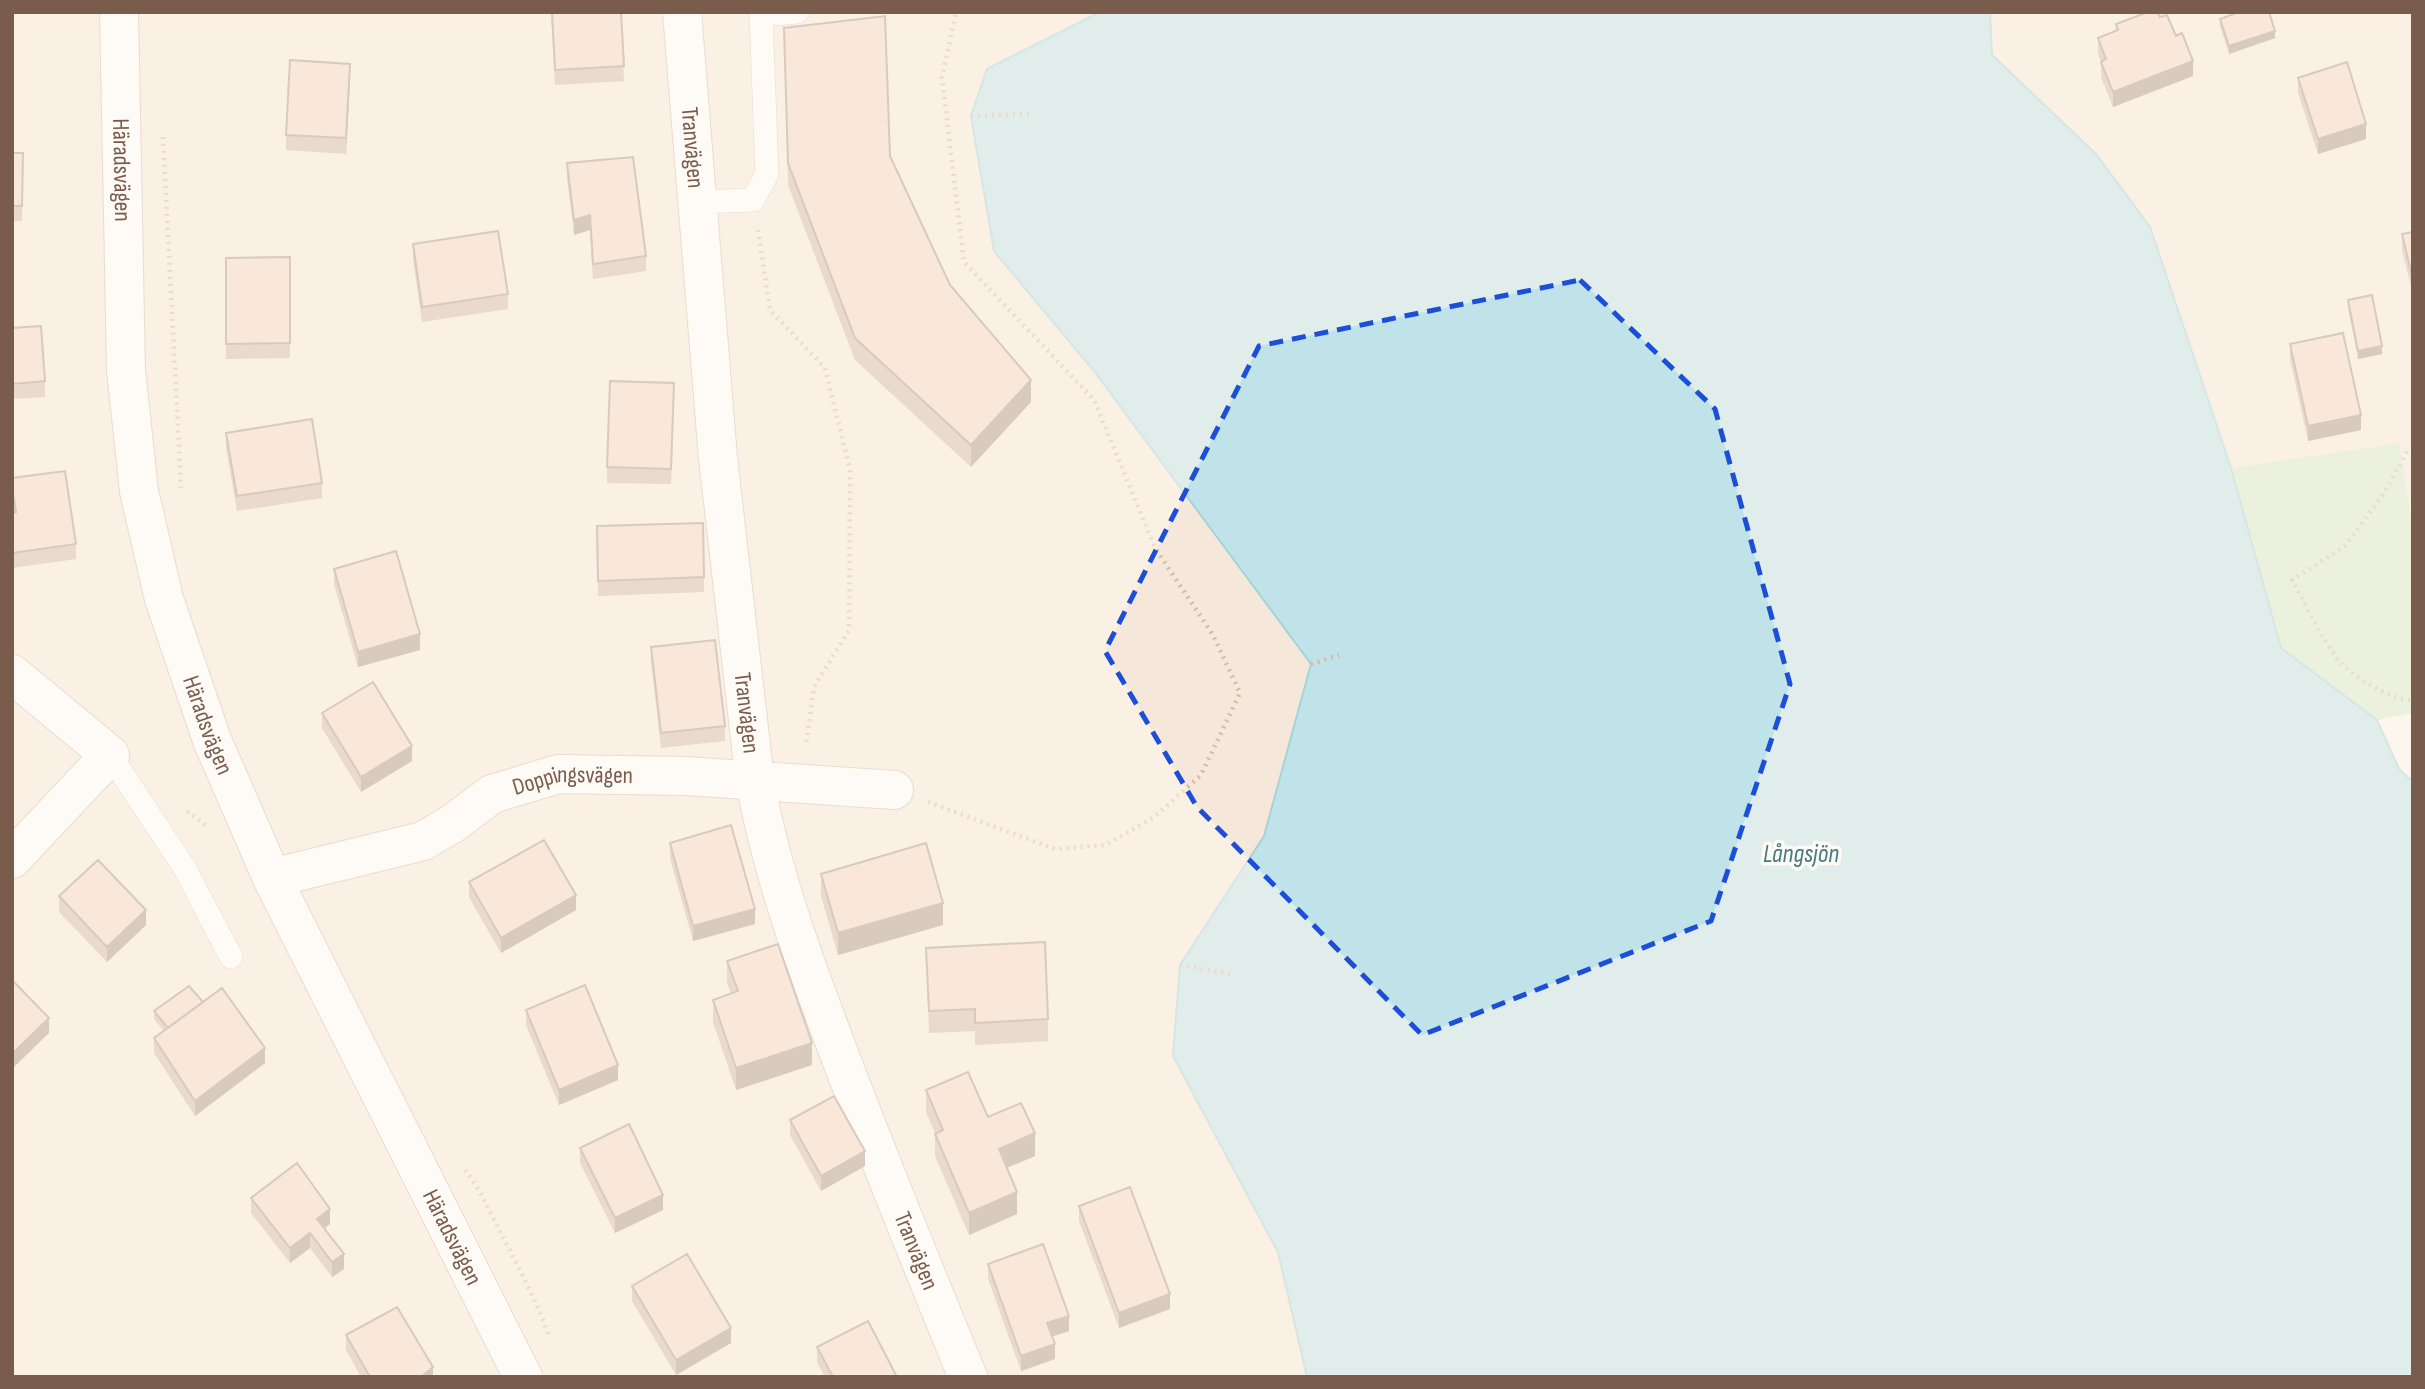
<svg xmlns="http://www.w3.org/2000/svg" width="2425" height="1389" font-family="'Sofia Sans Condensed',sans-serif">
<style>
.residential{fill:#f5e8da}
.green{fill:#d8ecc9}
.water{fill:#bfe3e8;stroke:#a5d3da;stroke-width:2}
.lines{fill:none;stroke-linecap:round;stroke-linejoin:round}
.service-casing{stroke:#d1beb0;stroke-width:24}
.minor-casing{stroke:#d1beb0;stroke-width:40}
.tertiary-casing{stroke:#d1beb0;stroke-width:40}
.path{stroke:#d9b8a5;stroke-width:4.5;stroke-dasharray:2 5;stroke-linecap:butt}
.service{stroke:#fff;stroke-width:23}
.minor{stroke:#fff;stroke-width:38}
.tertiary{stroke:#fff;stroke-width:38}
.wall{fill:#d1b7a8}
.shaded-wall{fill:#aa9588}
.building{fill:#f3d5c3;stroke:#aa9588;stroke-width:2}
.marked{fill:none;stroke:#1d4ed8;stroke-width:5;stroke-dasharray:14 9;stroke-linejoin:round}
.labels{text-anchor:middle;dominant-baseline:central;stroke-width:7;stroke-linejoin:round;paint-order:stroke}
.street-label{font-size:24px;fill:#7a5c4d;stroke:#fffaf3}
.water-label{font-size:26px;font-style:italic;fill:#437c86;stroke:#fffaf3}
</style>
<rect width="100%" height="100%" fill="#fdf6ec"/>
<path class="residential" d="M 12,12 L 1100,12 L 987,69 L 995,251 L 1094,371 L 1311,664 L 1264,836 L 1180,965 L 1173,1056 L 1278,1252 L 1307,1377 L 12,1377 Z
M 1990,12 L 2413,12 L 2413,531 L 2399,443 L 2231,468 L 2150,227 L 2096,154 L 1992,55 Z"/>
<path class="green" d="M 2399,443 L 2413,531 L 2413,713 L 2377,720 L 2281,648 L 2231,468 Z"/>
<path class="water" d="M 1100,12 L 1990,12 L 1992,55 L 2096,154 L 2150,227 L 2231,468 L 2281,648 L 2377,720 L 2399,769 L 2413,782 L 2413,1377 L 1307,1377 L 1278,1252 L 1173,1056 L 1180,965 L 1264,836 L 1311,664 L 1094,371 L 994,251 L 971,116 L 987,69 Z"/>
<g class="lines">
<defs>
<path id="service" d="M 697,202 L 753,200 L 767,174 L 761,15 L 797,12
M 110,755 L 184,867 L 231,957"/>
<g id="minor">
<path id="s1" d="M 682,12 L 718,458 L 755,781 C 774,886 813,985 851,1085 C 889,1183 928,1280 968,1377"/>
<path d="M 12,674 L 110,755 L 12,859"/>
<path id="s2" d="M 272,878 L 423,841 L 452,824 L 492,794 L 558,774 L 686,776 L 894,790"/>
</g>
<g id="tertiary">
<path id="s3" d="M 119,12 L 126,370 L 139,491 L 164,599 L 212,740 L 272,878 L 523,1377"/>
</g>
</defs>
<use href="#service" class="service-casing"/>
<use href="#minor" class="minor-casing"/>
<use href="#tertiary" class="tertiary-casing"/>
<path class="path" d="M 971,116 L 1031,114
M 163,137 L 181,488
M 758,230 L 770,310 L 825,368 L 850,470 L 849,630 L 814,687 L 806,745
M 2413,449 L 2408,450 L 2384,493 L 2345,546 L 2292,580 C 2306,605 2319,633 2335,656 C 2347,674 2391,700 2413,701
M 1311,664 L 1339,655
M 928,802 L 1055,849 L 1105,845 L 1153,818 L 1201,775 L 1240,693 L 1213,635 L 1155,548 L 1094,400 L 964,262 L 942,78 L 956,12
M 187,811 L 205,825
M 1180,965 L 1230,974
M 465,1170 C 481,1190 491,1215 503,1237 C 519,1269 538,1303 549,1337"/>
<use href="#service" class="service"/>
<use href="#minor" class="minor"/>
<use href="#tertiary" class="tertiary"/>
</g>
<path class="wall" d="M 551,12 L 621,12 L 624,81 L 555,85 Z
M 2160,17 L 2193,76 L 2113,107 L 2101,77 L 2101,62 L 2098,54 L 2098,38 L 2116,31 L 2116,24 Z
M 2220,19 L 2275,38 L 2229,54 L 2220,26 Z
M 784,28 L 890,156 L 950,285 L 1031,402 L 971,467 L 855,360 L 788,185 Z
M 2298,78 L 2366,139 L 2318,154 L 2298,93 Z
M 350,79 L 346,154 L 286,150 L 286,135 Z
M 12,153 L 23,153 L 22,221 L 12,221 Z
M 567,163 L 646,256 L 646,271 L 593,279 L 590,230 L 574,235 L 567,178 Z
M 2413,232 L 2413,295 L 2402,250 L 2402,234 Z
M 413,244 L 508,294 L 508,309 L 422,322 L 413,259 Z
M 290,257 L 290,358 L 226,359 L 226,258 Z
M 2348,300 L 2382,354 L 2358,359 L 2348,308 Z
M 12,328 L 45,381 L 45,397 L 12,399 Z
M 2290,344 L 2361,430 L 2308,441 L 2290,359 Z
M 674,398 L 671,484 L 607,483 L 607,467 Z
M 226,433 L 322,483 L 322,498 L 237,511 L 226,448 Z
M 12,478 L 76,544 L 76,559 L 12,568 L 12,513 L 14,512 L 12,503 Z
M 597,541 L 704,577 L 704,592 L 598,596 Z
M 334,569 L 420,650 L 358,667 L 334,584 Z
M 651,647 L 725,726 L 725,741 L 661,748 L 651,662 Z
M 322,713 L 412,761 L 361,792 L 322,728 Z
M 670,843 L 755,924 L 693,941 L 670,858 Z
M 821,874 L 943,925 L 838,955 L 821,896 Z
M 469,882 L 576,910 L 501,953 L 469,897 Z
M 59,896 L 146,925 L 107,962 L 59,912 Z
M 926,948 L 1048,1019 L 1048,1041 L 975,1045 L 975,1031 L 929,1033 Z
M 727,961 L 812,1065 L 736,1090 L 713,1022 L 713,1000 L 731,994 L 727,983 Z
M 203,1002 L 265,1063 L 195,1116 L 154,1053 L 154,1038 L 164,1031 L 154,1019 L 154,1011 Z
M 526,1010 L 618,1080 L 559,1105 L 526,1025 Z
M 926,1090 L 988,1117 L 1035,1156 L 1007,1168 L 1017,1214 L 969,1235 L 935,1156 L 935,1133 L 926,1112 Z
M 790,1120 L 865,1166 L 821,1191 L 790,1135 Z
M 580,1148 L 663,1210 L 615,1233 L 580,1163 Z
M 251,1198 L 330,1224 L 325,1228 L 344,1269 L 332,1277 L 310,1248 L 290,1263 L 251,1213 Z
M 1079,1206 L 1170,1309 L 1119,1328 L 1079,1221 Z
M 988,1264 L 1069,1331 L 1052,1337 L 1055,1359 L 1021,1371 L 988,1279 Z
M 632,1286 L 731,1343 L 676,1375 L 632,1301 Z
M 346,1335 L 433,1377 L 361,1377 L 346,1350 Z
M 817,1347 L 897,1377 L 825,1377 L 817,1362 Z"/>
<path class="shaded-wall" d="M 2275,31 L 2275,38 L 2229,54 L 2229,46 Z
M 2193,61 L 2193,76 L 2113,107 L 2113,92 Z
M 350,64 L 350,79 L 346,154 L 346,138 Z
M 2366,124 L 2366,139 L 2318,154 L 2318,139 Z
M 590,215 L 590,230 L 574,235 L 574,220 Z
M 2382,346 L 2382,354 L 2358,359 L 2358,351 Z
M 1031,380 L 1031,402 L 971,467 L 971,445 Z
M 2361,415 L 2361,430 L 2308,441 L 2308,426 Z
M 420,634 L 420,650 L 358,667 L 358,652 Z
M 412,746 L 412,761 L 361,792 L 361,777 Z
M 576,895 L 576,910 L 501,953 L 501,938 Z
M 943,903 L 943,925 L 838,955 L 838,933 Z
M 755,909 L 755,924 L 693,941 L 693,926 Z
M 146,910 L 146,925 L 107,962 L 107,947 Z
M 49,1018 L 49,1033 L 12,1069 L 12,1054 Z
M 812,1043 L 812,1065 L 736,1090 L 736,1068 Z
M 265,1048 L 265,1063 L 195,1116 L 195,1101 Z
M 618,1065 L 618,1080 L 559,1105 L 559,1090 Z
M 1035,1133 L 1035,1156 L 999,1171 L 999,1149 Z
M 865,1151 L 865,1166 L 821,1191 L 821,1176 Z
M 1017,1192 L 1017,1214 L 969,1235 L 969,1213 Z
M 663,1195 L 663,1210 L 615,1233 L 615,1218 Z
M 330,1209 L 330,1224 L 317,1234 L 317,1219 Z
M 310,1233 L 310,1248 L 290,1263 L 290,1248 Z
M 344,1254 L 344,1269 L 332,1277 L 332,1262 Z
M 1170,1294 L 1170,1309 L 1119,1328 L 1119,1313 Z
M 1069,1316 L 1069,1331 L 1047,1338 L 1047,1323 Z
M 731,1328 L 731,1343 L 676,1375 L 676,1360 Z
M 1055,1344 L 1055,1359 L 1021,1371 L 1021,1356 Z
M 433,1367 L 433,1377 L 421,1377 Z"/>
<path class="building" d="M 552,12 L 621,12 L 624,66 L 555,70 Z
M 2148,12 L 2157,12 L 2160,17 L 2167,15 L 2176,36 L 2182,33 L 2193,61 L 2113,92 L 2101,62 L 2106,59 L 2098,38 L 2118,30 L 2116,24 Z
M 2239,12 L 2269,12 L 2275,31 L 2229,46 L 2220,19 Z
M 885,16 L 890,156 L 950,285 L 1031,380 L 971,445 L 855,338 L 788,163 L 784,28 Z
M 290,60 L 350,64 L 346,138 L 286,135 Z
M 2347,62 L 2366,124 L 2318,139 L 2298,78 Z
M 12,153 L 23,153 L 22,206 L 12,206 Z
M 633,157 L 646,256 L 593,264 L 590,215 L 574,220 L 567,163 Z
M 498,231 L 508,294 L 422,307 L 413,244 Z
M 2413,232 L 2413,280 L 2402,234 Z
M 290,257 L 290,343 L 226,344 L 226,258 Z
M 2372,295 L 2382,346 L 2358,351 L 2348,300 Z
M 41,326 L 45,381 L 12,384 L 12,328 Z
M 2343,333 L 2361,415 L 2308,426 L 2290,344 Z
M 610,381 L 674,383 L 671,469 L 607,467 Z
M 312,419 L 322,483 L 237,496 L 226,433 Z
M 65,471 L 76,544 L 12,553 L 12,513 L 16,512 L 12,487 L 12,478 Z
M 703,523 L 704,577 L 598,581 L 597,526 Z
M 396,551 L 420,634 L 358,652 L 334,569 Z
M 715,640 L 725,726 L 661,733 L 651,647 Z
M 373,682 L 412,746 L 361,777 L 322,713 Z
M 731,825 L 755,909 L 693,926 L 670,843 Z
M 544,840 L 576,895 L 501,938 L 469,882 Z
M 926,843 L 943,903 L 838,933 L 821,874 Z
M 98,860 L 146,910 L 107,947 L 59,896 Z
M 1045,942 L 1048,1019 L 975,1023 L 975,1009 L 929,1011 L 926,948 Z
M 778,944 L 812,1043 L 736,1068 L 713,1000 L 738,991 L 727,961 Z
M 12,980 L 49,1018 L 12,1054 Z
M 585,985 L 618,1065 L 559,1090 L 526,1010 Z
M 189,986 L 203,1002 L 168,1028 L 154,1011 Z
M 222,988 L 265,1048 L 195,1101 L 154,1038 Z
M 968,1072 L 988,1117 L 1021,1103 L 1035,1133 L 999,1149 L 1017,1192 L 969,1213 L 935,1134 L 943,1130 L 926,1090 Z
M 834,1096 L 865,1151 L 821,1176 L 790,1120 Z
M 629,1124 L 663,1195 L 615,1218 L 580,1148 Z
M 297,1163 L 330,1209 L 317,1219 L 344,1254 L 332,1262 L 310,1233 L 290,1248 L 251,1198 Z
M 1130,1187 L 1170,1294 L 1119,1313 L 1079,1206 Z
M 1043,1244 L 1069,1316 L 1047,1323 L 1055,1344 L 1021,1356 L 988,1264 Z
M 687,1254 L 731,1328 L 676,1360 L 632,1286 Z
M 397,1307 L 433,1367 L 421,1377 L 370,1377 L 346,1335 Z
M 868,1321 L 897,1377 L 833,1377 L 817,1347 Z"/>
<path d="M0 0H2425V1389H0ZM 1580,280 L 1715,409 L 1790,684 L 1711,921 L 1422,1035 L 1197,807 L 1105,651 L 1259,346 Z" fill="#fdf6ec" fill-opacity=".55" fill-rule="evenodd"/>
<path class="marked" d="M 1580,280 L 1715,409 L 1790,684 L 1711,921 L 1422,1035 L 1197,807 L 1105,651 L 1259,346 Z"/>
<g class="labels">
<g class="street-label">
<text stroke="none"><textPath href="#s1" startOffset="136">Tranvägen</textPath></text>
<text stroke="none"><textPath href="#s3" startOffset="158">Häradsvägen</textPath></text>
<text stroke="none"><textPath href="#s1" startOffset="704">Tranvägen</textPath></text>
<text stroke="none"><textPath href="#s3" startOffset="724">Häradsvägen</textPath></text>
<text stroke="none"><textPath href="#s2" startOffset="322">Doppingsvägen</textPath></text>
<text stroke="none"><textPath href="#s3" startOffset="1292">Häradsvägen</textPath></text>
<text stroke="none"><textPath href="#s1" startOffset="1270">Tranvägen</textPath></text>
</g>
<g class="water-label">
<text x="1801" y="854">Långsjön</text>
</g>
</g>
<rect width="2425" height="1389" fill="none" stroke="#7a5c4d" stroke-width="28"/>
</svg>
